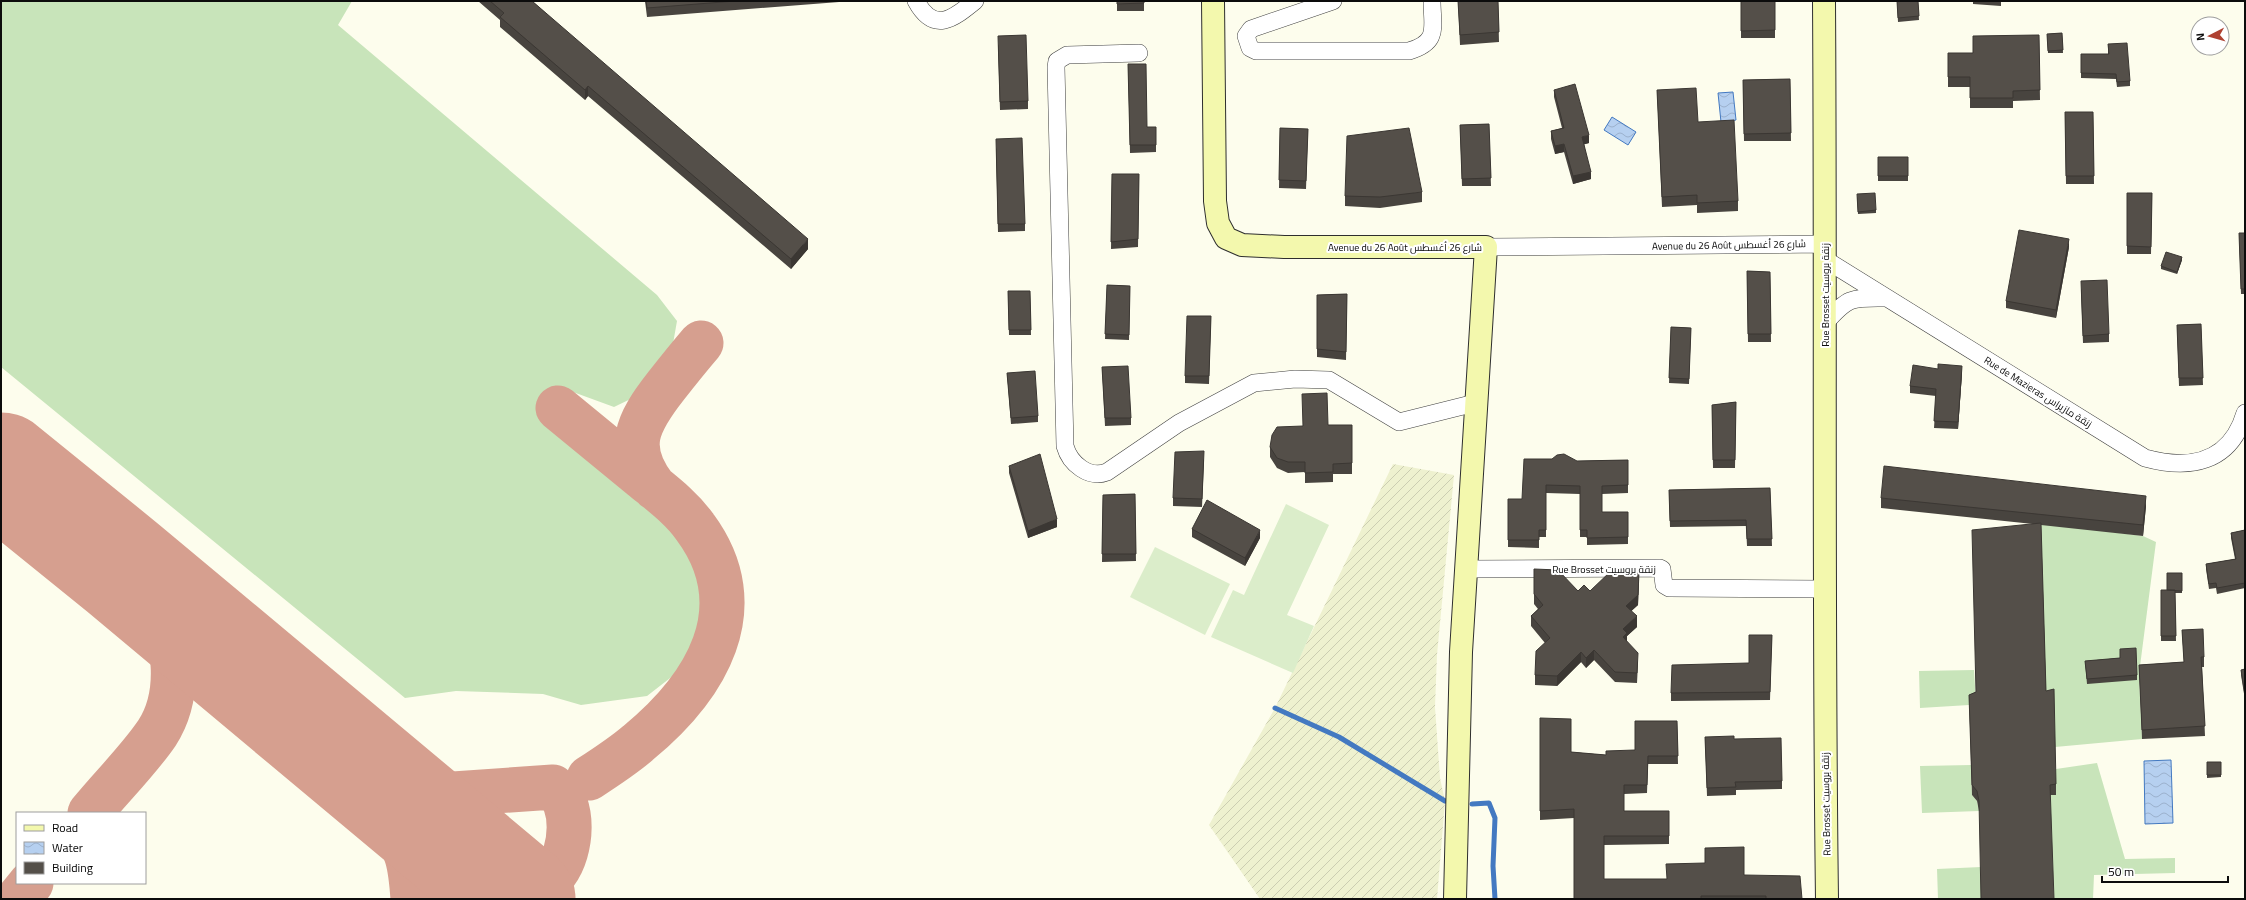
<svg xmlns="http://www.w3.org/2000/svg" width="2246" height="900" font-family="Georgia,Cairo,serif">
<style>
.farmland{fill:url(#farmland-furrows)}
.grass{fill:#c8e4ba}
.pitch{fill:#dbedca}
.water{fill:url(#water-waves);stroke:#4379c1}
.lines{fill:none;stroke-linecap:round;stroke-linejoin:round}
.stream{stroke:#4379c1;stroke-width:5}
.taxiway{stroke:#d69f8f;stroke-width:45}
.runway{stroke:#d69f8f;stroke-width:113}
.street-casing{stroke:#3f3f3f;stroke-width:18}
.secondary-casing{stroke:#2e2e2e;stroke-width:24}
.street{stroke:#fff;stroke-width:17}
.secondary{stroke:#f3f8ad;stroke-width:22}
.wall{fill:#48443f}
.shaded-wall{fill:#3b3733}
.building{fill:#544f49;stroke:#3b3733}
.labels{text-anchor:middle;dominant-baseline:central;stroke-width:4;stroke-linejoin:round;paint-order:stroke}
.street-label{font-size:10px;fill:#0c0c0c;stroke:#fff}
</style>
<defs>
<pattern id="farmland-furrows" width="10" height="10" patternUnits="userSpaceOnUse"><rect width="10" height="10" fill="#eef1cf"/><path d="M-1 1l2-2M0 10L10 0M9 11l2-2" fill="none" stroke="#cbcdb1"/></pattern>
<pattern id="water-waves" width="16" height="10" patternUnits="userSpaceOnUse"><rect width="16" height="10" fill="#b6d0f0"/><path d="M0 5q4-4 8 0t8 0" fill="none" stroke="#9bb1cd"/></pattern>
</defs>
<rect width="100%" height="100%" fill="#fdfded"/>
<path class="farmland" d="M 1393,464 L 1454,475 L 1437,655 L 1435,707 L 1440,778 L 1445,801 L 1437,899 L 1260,899 L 1209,825 L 1275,708 Z"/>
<path class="grass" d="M 1,1 L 352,1 L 338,25 L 657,295 L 677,321 L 671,355 L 645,392 L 614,407 L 573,392 L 547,419 L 656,509 L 694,556 L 709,605 L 692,661 L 647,696 L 581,705 L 543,694 L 456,691 L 405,698 L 1,367 Z
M 2041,523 L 2143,536 L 2156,542 L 2139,674 L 2142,739 L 2055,747 L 2046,701 Z
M 1974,670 L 1976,702 L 1969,705 L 1920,708 L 1919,671 Z
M 2097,763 L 2125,859 L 2175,858 L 2175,873 L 2094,875 L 2093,899 L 2054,899 L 2050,795 L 2056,769 Z
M 1971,765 L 1972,795 L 1977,801 L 1979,811 L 1922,813 L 1920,766 Z
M 1981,867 L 1981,899 L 1938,899 L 1937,869 Z"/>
<path class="pitch" d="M 1286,504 L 1329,525 L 1287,615 L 1314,626 L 1293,673 L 1211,637 L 1233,590 L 1244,595 Z
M 1155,547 L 1230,584 L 1205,635 L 1130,597 Z"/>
<path class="water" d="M 1733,92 L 1736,120 L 1721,122 L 1718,93 Z
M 1612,117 L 1636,132 L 1628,145 L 1604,130 Z
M 2171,760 L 2173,823 L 2145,824 L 2144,761 Z"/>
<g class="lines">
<path class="stream" d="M 1275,708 L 1339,737 L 1445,801
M 1472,804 L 1489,803 L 1495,818 L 1493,866 L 1495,899"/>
<path class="taxiway" d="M 558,408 C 586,431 614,454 642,477 C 660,492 681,507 695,527 C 755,608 706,687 638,743 C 623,756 606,767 589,778
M 655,488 C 624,448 637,423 666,386 C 677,372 689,357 701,343
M 90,813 C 111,787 138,761 157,733 C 181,696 177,641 155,605 C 147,591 134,579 123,568
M 420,827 C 422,861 437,885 470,899
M 18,899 L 31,883
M 413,899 C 412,885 411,870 407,857 C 395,815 369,784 342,751 L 399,788 L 420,794 L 439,795 L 553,787 C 576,803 572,851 556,872 C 548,882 533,891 522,899"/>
<path class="runway" d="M 1,469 L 123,568 L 519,899"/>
<defs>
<path id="street" d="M 916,1 C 934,34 953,19 975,1
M 1333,1 L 1251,29 L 1246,36 L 1250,48 L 1256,51 L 1409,51 C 1440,42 1432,27 1432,1
M 1139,53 L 1067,55 L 1057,61 L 1056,67 L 1065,446 C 1070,464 1089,479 1107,472 L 1179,423 L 1254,383 L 1295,379 L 1329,380 L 1399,422 L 1475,403
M 1486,247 L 1825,244
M 1826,260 L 2145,458 C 2189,470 2230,464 2245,413
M 1826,322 C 1849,296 1852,298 1886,298
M 1465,569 L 1660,568 L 1662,569 L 1664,585 L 1669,588 L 1824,589"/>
<path id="secondary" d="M 1213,1 L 1215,201 L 1218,223 L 1226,238 L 1242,245 L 1284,247 L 1486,247 L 1461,652 L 1455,899
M 1824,1 C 1826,300 1823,600 1827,899"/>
</defs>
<use href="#street" class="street-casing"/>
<use href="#secondary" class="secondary-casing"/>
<use href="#street" class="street"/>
<use href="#secondary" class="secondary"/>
</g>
<path class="wall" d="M 478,1 L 532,1 L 808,249 L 791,269 L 588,96 L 585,100 L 500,27 L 500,20 Z
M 645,1 L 852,1 L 647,17 Z
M 1117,1 L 1144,1 L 1144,11 L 1117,11 Z
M 1458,1 L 1498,1 L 1499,42 L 1460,45 Z
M 1741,1 L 1775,1 L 1775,38 L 1741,38 Z
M 1897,1 L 1918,1 L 1919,20 L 1898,22 Z
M 1973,1 L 2001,1 L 2001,6 L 1973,4 Z
M 2062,33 L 2063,53 L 2048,53 L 2047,34 Z
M 2039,35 L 2040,100 L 2013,101 L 2013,108 L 1970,108 L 1970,87 L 1948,87 L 1948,53 L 1973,53 Z
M 998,44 L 1028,101 L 1028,109 L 1000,110 Z
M 2108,44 L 2130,81 L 2130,86 L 2117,87 L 2116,79 L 2081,78 L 2081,54 L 2108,54 Z
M 1128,64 L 1147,127 L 1156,127 L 1156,152 L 1130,153 Z
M 1790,79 L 1791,141 L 1744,141 L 1743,80 Z
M 1554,90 L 1589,143 L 1584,144 L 1591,179 L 1573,184 L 1564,152 L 1555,154 L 1551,139 L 1551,131 L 1562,128 L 1554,97 Z
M 1657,90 L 1698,122 L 1738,201 L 1738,211 L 1697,213 L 1697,205 L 1662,207 Z
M 2065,112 L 2093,112 L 2094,184 L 2066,184 Z
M 1489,124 L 1491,186 L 1462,186 L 1460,125 Z
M 1280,128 L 1308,129 L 1306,189 L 1279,188 Z
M 996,147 L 1025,224 L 1025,231 L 998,232 Z
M 1878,157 L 1908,157 L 1908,181 L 1878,181 Z
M 1112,174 L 1139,174 L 1138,247 L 1111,249 Z
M 1422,192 L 1422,202 L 1380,208 L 1345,206 L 1345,196 Z
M 2127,193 L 2152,193 L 2151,254 L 2127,254 Z
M 1857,197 L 1876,210 L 1876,213 L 1858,214 Z
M 2239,233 L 2245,233 L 2245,294 L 2241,294 Z
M 2069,247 L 2056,318 L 2006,308 L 2006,301 Z
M 2182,260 L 2177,274 L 2161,269 L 2161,266 Z
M 1747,271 L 1770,272 L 1771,342 L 1748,342 Z
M 1107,285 L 1130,286 L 1129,340 L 1105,339 Z
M 2081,289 L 2109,334 L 2109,342 L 2083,343 Z
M 1008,291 L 1030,291 L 1031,335 L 1009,335 Z
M 1347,294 L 1346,360 L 1317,357 L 1317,295 Z
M 1211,316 L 1209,384 L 1185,383 L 1185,376 Z
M 2201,324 L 2203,385 L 2179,386 L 2177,325 Z
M 1671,327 L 1691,328 L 1689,384 L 1669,383 Z
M 1102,367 L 1131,418 L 1131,425 L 1105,426 Z
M 1007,373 L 1038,416 L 1038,422 L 1011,424 Z
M 1962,373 L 1958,429 L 1934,428 L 1936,396 L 1910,393 L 1910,386 Z
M 1736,402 L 1735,468 L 1713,468 L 1712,405 Z
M 1328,425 L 1352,425 L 1352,474 L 1333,474 L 1333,482 L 1305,483 L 1305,472 L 1288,473 L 1277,468 L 1270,457 L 1270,447 Z
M 1204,459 L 1202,507 L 1173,506 L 1173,498 Z
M 1628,460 L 1628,493 L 1602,494 L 1602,512 L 1628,512 L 1628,544 L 1587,545 L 1587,537 L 1580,537 L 1580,494 L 1546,493 L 1546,537 L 1539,537 L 1539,548 L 1508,547 L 1508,499 L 1522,499 L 1577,461 Z
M 1009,466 L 1057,527 L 1028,538 L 1009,473 Z
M 1770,488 L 1772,546 L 1747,546 L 1746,526 L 1670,527 L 1669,490 Z
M 1135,494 L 1136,561 L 1102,562 L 1103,495 Z
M 1881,498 L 2146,506 L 2143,536 L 2041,525 L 2046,691 L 2056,784 L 2056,795 L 2050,795 L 1979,811 L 1977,801 L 1972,795 L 1969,695 L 1976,692 L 2033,524 L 1881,508 Z
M 1192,529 L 1260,538 L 1245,566 L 1192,537 Z
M 2245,530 L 2245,588 L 2217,594 L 2216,588 L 2209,589 L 2206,569 L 2206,564 L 2235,559 L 2231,538 L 2231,533 Z
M 1534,569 L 1578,591 L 1590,591 L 1639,582 L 1638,605 L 1631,611 L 1637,627 L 1627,636 L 1627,642 L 1638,663 L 1637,683 L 1615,682 L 1594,660 L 1586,668 L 1581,662 L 1557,686 L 1535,685 L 1535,675 L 1545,643 L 1531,626 L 1531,616 L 1538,609 L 1534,604 Z
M 2182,573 L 2182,593 L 2175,593 L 2176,641 L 2161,641 L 2161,590 L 2167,590 Z
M 2182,630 L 2204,657 L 2204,667 L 2202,667 L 2205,736 L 2142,739 L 2139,665 L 2184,662 Z
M 1772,635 L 1770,700 L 1671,701 L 1671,693 L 1749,663 Z
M 2120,649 L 2137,675 L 2137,680 L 2087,684 L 2085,661 L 2120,658 Z
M 2245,669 L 2245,700 L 2241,675 L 2241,670 Z
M 1540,718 L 1571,752 L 1606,755 L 1635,750 L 1677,721 L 1678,764 L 1648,764 L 1647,793 L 1624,794 L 1624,811 L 1669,811 L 1669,844 L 1604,845 L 1604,879 L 1667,879 L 1744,875 L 1802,899 L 1574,899 L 1574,818 L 1540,820 Z
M 1705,737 L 1734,739 L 1782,781 L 1782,789 L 1736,790 L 1736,795 L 1707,796 Z
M 2207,762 L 2221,762 L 2221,777 L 2207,778 Z"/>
<path class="shaded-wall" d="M 588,86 L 588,96 L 585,100 L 585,90 Z
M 1589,135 L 1589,143 L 1582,145 L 1582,137 Z
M 1564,144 L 1564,152 L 1555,154 L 1555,146 Z
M 1591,172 L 1591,179 L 1573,184 L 1573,176 Z
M 808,239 L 808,249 L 791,269 L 791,259 Z
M 2069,239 L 2069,247 L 2056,318 L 2056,310 Z
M 2182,257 L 2182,260 L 2177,274 L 2177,272 Z
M 1962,366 L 1962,373 L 1958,429 L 1958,422 Z
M 2146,496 L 2146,506 L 2143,536 L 2143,525 Z
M 1057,519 L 1057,527 L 1028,538 L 1028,531 Z
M 1260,530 L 1260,538 L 1245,566 L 1245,558 Z
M 1639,572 L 1638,605 L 1626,616 L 1626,606 Z
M 1637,616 L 1637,627 L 1627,636 L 1627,643 L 1623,647 L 1623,629 Z
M 1594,650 L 1594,660 L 1586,668 L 1586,658 Z
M 1581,652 L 1581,662 L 1557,686 L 1557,676 Z"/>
<path class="building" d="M 490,1 L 532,1 L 808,239 L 791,259 L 588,86 L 585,90 L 500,17 L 504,13 Z
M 646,1 L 735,1 L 647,8 Z
M 1117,1 L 1144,1 L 1144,3 L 1117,4 Z
M 1458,1 L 1498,1 L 1499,32 L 1460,35 Z
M 1741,1 L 1775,1 L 1775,30 L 1741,31 Z
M 1897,1 L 1918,1 L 1919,16 L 1898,18 Z
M 2062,33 L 2063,50 L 2048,51 L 2047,34 Z
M 1026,35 L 1028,101 L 1000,102 L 998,36 Z
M 2039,35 L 2040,90 L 2013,91 L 2013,98 L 1970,98 L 1970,77 L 1948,77 L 1948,53 L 1973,53 L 1973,36 Z
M 2127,43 L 2130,81 L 2117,82 L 2116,74 L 2081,73 L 2081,54 L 2109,54 L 2108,44 Z
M 1128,64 L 1146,64 L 1147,127 L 1156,127 L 1156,145 L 1130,145 Z
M 1790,79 L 1791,133 L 1744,134 L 1743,80 Z
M 1575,84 L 1589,135 L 1582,137 L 1591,172 L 1573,176 L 1564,144 L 1555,146 L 1551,131 L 1564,128 L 1554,90 Z
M 1696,88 L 1698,122 L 1734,120 L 1738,201 L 1697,203 L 1697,195 L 1662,197 L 1657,90 Z
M 2065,112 L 2093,112 L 2094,176 L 2066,176 Z
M 1489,124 L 1491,178 L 1462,179 L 1460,125 Z
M 1280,128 L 1308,129 L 1306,181 L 1279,180 Z
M 1409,128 L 1422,192 L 1380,197 L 1345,196 L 1347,136 Z
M 1022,138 L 1025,224 L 998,224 L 996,139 Z
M 1878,157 L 1908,157 L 1908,176 L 1878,176 Z
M 1112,174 L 1139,174 L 1138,239 L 1111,242 Z
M 1875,193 L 1876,210 L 1858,212 L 1857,194 Z
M 2127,193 L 2152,193 L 2151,247 L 2127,246 Z
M 2019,230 L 2069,239 L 2056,310 L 2006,301 Z
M 2239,233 L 2245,233 L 2245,289 L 2241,289 Z
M 2166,252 L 2182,257 L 2177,272 L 2161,266 Z
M 1747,271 L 1770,272 L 1771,334 L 1748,334 Z
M 2107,280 L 2109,334 L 2083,336 L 2081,281 Z
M 1107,285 L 1130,286 L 1129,335 L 1105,334 Z
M 1008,291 L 1030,291 L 1031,330 L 1009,330 Z
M 1347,294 L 1346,352 L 1317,349 L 1317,295 Z
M 1187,316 L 1211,316 L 1209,376 L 1185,376 Z
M 2201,324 L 2203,378 L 2179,378 L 2177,325 Z
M 1671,327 L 1691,328 L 1689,379 L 1669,378 Z
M 1938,364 L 1962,366 L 1958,422 L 1934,421 L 1936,389 L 1910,386 L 1913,365 L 1938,369 Z
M 1128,366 L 1131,418 L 1105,418 L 1102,367 Z
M 1035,371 L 1038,416 L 1011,418 L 1007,373 Z
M 1327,393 L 1328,425 L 1352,425 L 1352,463 L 1333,464 L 1333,472 L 1305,473 L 1305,462 L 1288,462 L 1277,458 L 1270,447 L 1272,435 L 1277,427 L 1303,426 L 1302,394 Z
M 1736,402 L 1735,460 L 1713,460 L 1712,405 Z
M 1204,451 L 1202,499 L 1173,498 L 1175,452 Z
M 1040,454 L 1057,519 L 1028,531 L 1009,466 Z
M 1564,454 L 1577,461 L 1628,460 L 1628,485 L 1602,486 L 1602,512 L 1628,512 L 1628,537 L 1587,538 L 1587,530 L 1580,530 L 1580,486 L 1546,485 L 1546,530 L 1539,530 L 1539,540 L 1508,540 L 1508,499 L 1522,499 L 1524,459 L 1552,459 L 1557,455 Z
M 1884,466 L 2146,496 L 2143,525 L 1881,498 Z
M 1770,488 L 1772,539 L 1747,539 L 1746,520 L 1670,521 L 1669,490 Z
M 1135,494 L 1136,554 L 1102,554 L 1103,495 Z
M 1207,500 L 1260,530 L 1245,558 L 1192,529 Z
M 2041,523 L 2046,691 L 2054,689 L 2056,784 L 2050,785 L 2054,899 L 1981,899 L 1979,801 L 1977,791 L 1972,785 L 1969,695 L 1976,692 L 1972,530 Z
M 2245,530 L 2245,583 L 2217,588 L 2216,583 L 2209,584 L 2206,564 L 2236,559 L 2231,533 Z
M 1534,569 L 1558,570 L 1578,591 L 1584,585 L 1590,591 L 1611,571 L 1639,572 L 1638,595 L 1626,606 L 1637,616 L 1623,629 L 1627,633 L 1623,637 L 1638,653 L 1637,673 L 1615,672 L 1594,650 L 1586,658 L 1581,652 L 1557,676 L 1535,675 L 1536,651 L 1550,638 L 1531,616 L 1543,605 L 1534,594 Z
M 2167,573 L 2182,573 L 2182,591 L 2167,590 Z
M 2161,590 L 2175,590 L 2176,636 L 2161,636 Z
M 2203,629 L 2204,657 L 2201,657 L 2205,726 L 2142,730 L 2139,665 L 2184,662 L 2182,630 Z
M 1749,635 L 1772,635 L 1770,692 L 1671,693 L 1672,665 L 1749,663 Z
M 2136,648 L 2137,675 L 2087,679 L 2085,661 L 2120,658 L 2120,649 Z
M 2245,669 L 2245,695 L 2241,670 Z
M 1540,718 L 1571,719 L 1571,752 L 1606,755 L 1606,751 L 1635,750 L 1635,721 L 1677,721 L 1678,756 L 1648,756 L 1647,785 L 1624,785 L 1624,811 L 1669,811 L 1669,836 L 1604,836 L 1604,879 L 1667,879 L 1666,864 L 1705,863 L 1705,848 L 1744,847 L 1744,875 L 1800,876 L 1802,899 L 1766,899 L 1766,896 L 1701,896 L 1701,899 L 1574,899 L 1574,809 L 1540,811 Z
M 1734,736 L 1734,739 L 1781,738 L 1782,781 L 1735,782 L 1736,787 L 1707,788 L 1705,737 Z
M 2207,762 L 2221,762 L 2221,775 L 2207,775 Z"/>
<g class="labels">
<g class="street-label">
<text transform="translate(1729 245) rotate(-1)">Avenue du 26 Août شارع 26 أغسطس</text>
<text x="1405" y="247">Avenue du 26 Août شارع 26 أغسطس</text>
<text transform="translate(1825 295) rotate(-90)">Rue Brosset زنقة بروسيت</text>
<text transform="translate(2038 392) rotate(32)">Rue de Mazieras زنقة مازيراس</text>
<text x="1604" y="569">Rue Brosset زنقة بروسيت</text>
<text transform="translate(1826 804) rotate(-91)">Rue Brosset زنقة بروسيت</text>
</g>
</g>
<rect width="2246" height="900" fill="none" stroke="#0c0c0c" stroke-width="4"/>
<rect x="16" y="812" width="130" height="72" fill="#ffffff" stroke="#9e9e9e"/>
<rect x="24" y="825" width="20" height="6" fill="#f3f8ad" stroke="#9e9e9e"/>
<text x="52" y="832" font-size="12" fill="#0c0c0c">Road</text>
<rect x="24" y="842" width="20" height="12" fill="url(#water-waves)" stroke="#9e9e9e"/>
<text x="52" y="852" font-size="12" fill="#0c0c0c">Water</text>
<rect x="24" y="862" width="20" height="12" fill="#544f49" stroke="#9e9e9e"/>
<text x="52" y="872" font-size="12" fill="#0c0c0c">Building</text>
<g transform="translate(2210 36) rotate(264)"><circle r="19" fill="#ffffff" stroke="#9e9e9e"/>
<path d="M0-3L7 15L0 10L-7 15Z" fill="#af4131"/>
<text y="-6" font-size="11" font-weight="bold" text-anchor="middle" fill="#0c0c0c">N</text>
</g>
<path d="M2102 876v6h126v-6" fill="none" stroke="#0c0c0c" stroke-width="2"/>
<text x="2108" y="876" font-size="12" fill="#0c0c0c" stroke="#ffffff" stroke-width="3" paint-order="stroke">50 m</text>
</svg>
